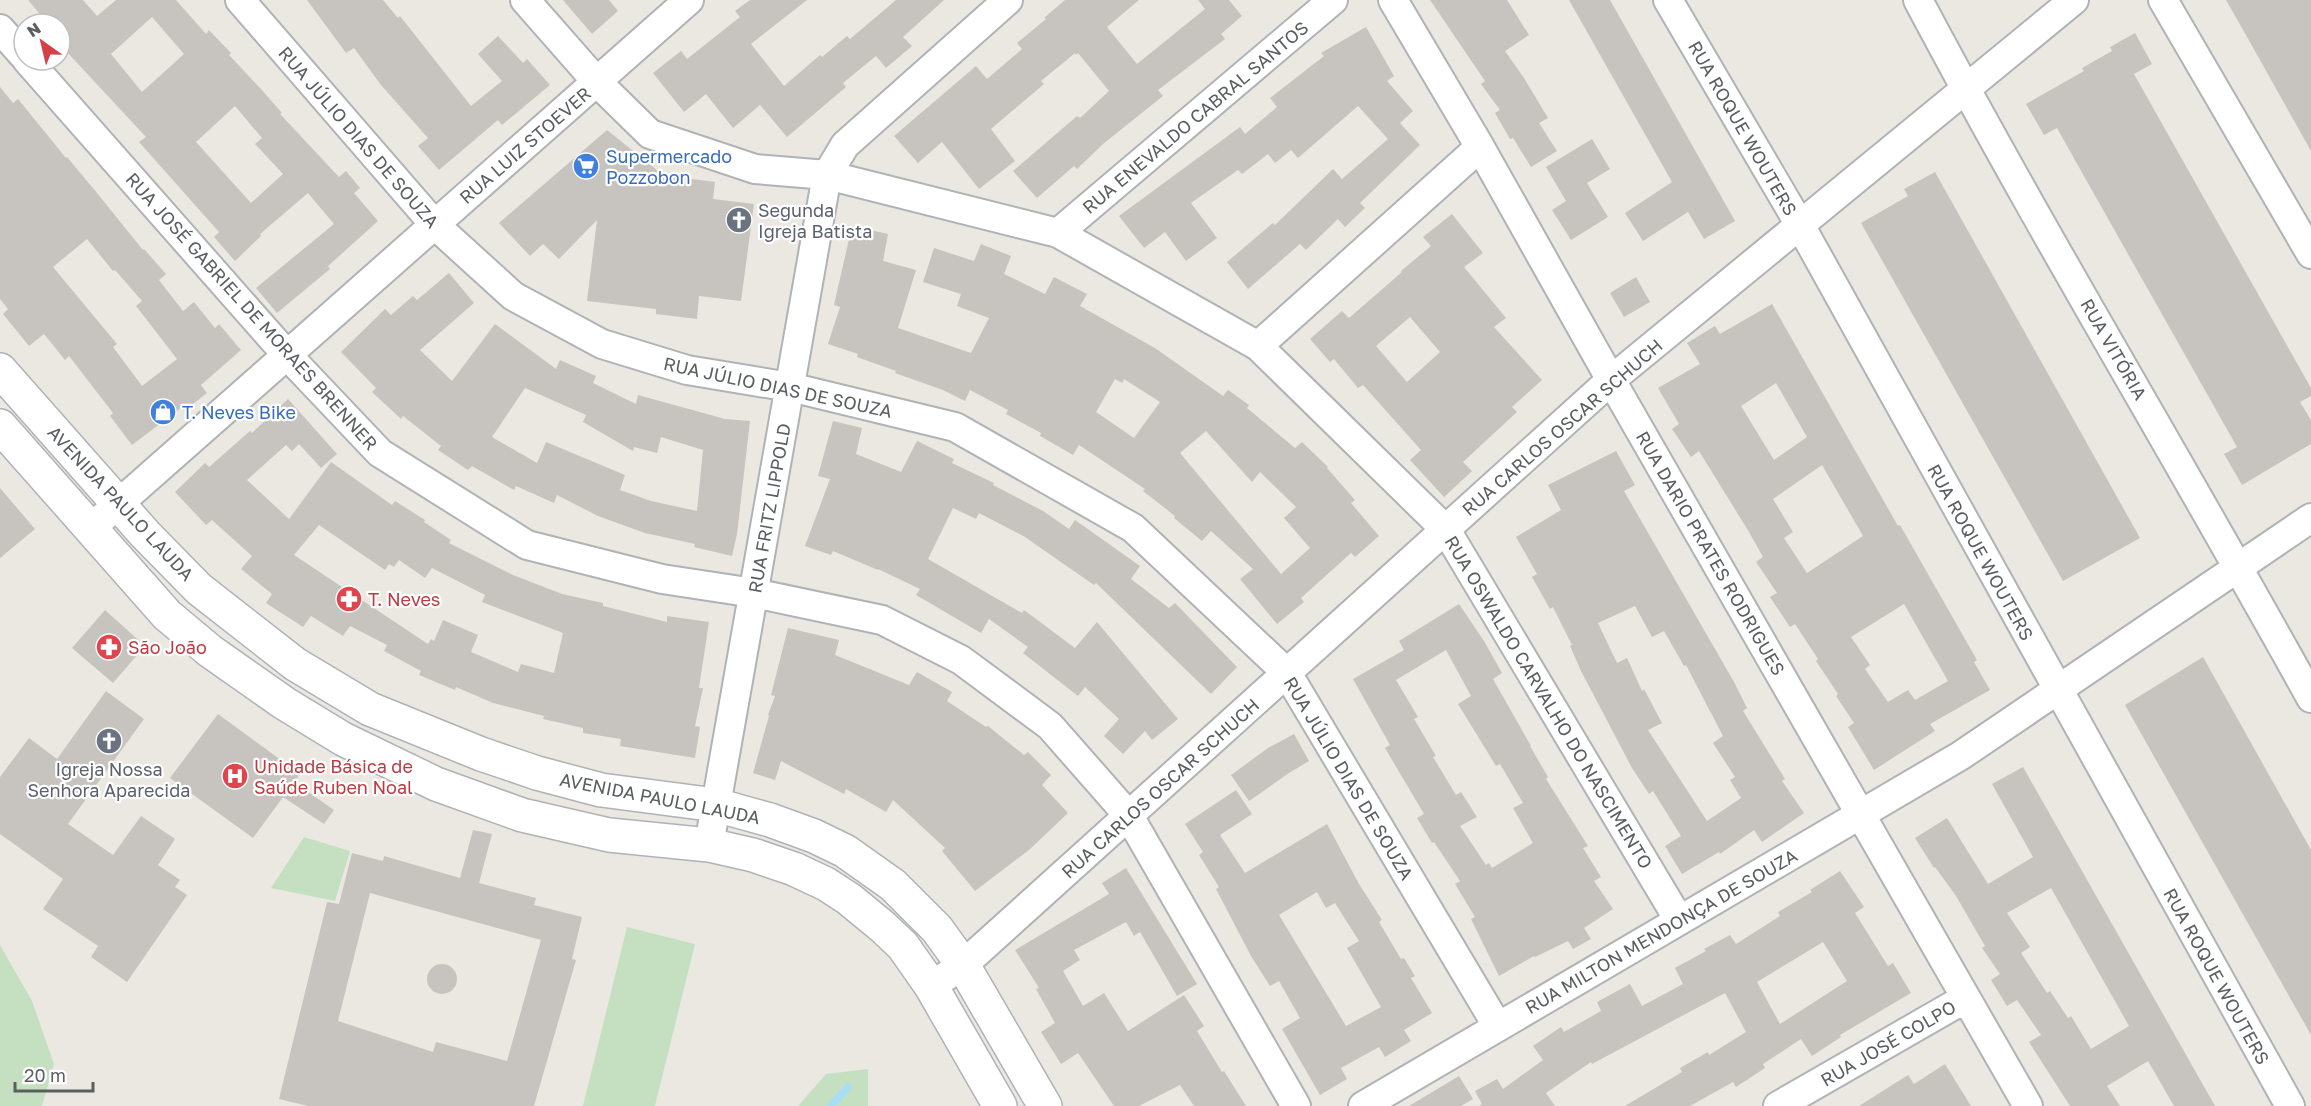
<svg xmlns="http://www.w3.org/2000/svg" width="2311" height="1106" font-family="'Golos Text',sans-serif">
<style>
.green{fill:#c5e0c1}
.lines{fill:none;stroke-linecap:round;stroke-linejoin:round}
.stream{stroke:#a9ddf4;stroke-width:8}
.building{fill:#c7c3bf;fill-rule:evenodd}
.minor-casing{stroke:#afb3b6;stroke-width:32}
.secondary-casing{stroke:#afb2b6;stroke-width:36}
.minor{stroke:#fff;stroke-width:28}
.secondary{stroke:#fff;stroke-width:33}
.labels{text-anchor:middle;dominant-baseline:central;stroke-width:4.5;stroke-linejoin:round;paint-order:stroke}
.street-label{font-size:18px;fill:#5a5e61;stroke:#fff}
.shop-label{font-size:18px;fill:#366cbe;stroke:#fff;text-anchor:start}
.worship-label{font-size:18px;fill:#5b616d;stroke:#fff;text-anchor:start}
.health-label{font-size:18px;fill:#be3a42;stroke:#fff;text-anchor:start}
</style>
<rect width="100%" height="100%" fill="#ebe8e2"/>
<path class="green" d="M 304,837 L 350,851 L 335,901 L 271,888 Z
M 627,927 L 695,944 L 655,1106 L 583,1106 Z
M 0,945 L 32,1001 L 54,1064 L 42,1106 L 0,1106 Z
M 868,1069 L 868,1106 L 798,1106 L 826,1074 Z"/>
<g class="lines">
<path class="stream" d="M 831,1106 L 848,1087"/>
</g>
<path class="building" d="M 28,0 L 83,0 L 97,16 L 116,0 L 176,0 L 206,34 L 209,30 L 231,53 L 229,55 L 261,89 L 282,113 L 280,114 L 339,177 L 346,171 L 360,188 L 354,193 L 378,221 L 328,266 L 330,269 L 277,313 L 256,288 L 334,224 L 308,193 L 260,234 L 261,236 L 235,261 L 214,237 L 219,232 L 139,142 L 146,137 L 66,51 L 68,49 L 60,39 L 60,24 L 48,24 ZM 152,17 L 184,54 L 142,92 L 111,54 ZM 235,106 L 262,138 L 255,144 L 283,174 L 251,203 L 196,142 Z
M 307,0 L 383,0 L 398,18 L 400,16 L 471,106 L 502,81 L 478,54 L 498,36 L 523,63 L 527,59 L 550,85 L 502,125 L 498,120 L 439,170 L 418,146 L 428,138 L 381,85 L 354,48 L 346,53 Z
M 563,0 L 609,0 L 618,11 L 592,34 Z
M 750,0 L 807,0 L 751,44 L 784,86 L 820,55 L 822,57 L 847,36 L 850,39 L 896,0 L 944,0 L 903,37 L 912,46 L 886,68 L 876,56 L 843,83 L 846,87 L 787,137 L 760,105 L 733,128 L 706,94 L 684,112 L 653,73 L 681,51 L 687,59 L 740,17 L 735,11 Z
M 1065,0 L 1139,0 L 1107,27 L 1137,64 L 1205,9 L 1198,0 L 1229,0 L 1242,16 L 1221,34 L 1225,39 L 1158,90 L 1163,96 L 1103,144 L 1077,169 L 1074,166 L 1037,198 L 1013,171 L 1077,116 L 1080,118 L 1109,91 L 1078,53 L 1076,55 L 1075,53 L 1041,81 L 1044,84 L 991,129 L 1015,161 L 979,189 L 942,142 L 918,163 L 894,136 L 976,66 L 987,79 L 1022,49 L 1017,43 L 1046,19 L 1044,18 Z
M 1430,0 L 1507,0 L 1529,35 L 1505,51 L 1524,78 L 1548,118 L 1539,123 L 1557,151 L 1531,167 L 1513,138 L 1510,139 L 1495,113 L 1500,110 L 1481,84 L 1485,81 Z
M 1569,0 L 1610,0 L 1735,221 L 1704,239 L 1688,212 L 1643,241 L 1625,213 L 1672,182 Z
M 2226,0 L 2311,0 L 2311,151 L 2251,44 Z
M 1366,27 L 1394,76 L 1387,81 L 1413,111 L 1400,123 L 1420,145 L 1360,203 L 1365,208 L 1345,227 L 1338,219 L 1306,250 L 1300,244 L 1248,289 L 1227,262 L 1273,223 L 1275,225 L 1333,169 L 1342,179 L 1388,139 L 1358,106 L 1298,158 L 1291,150 L 1275,163 L 1268,154 L 1242,174 L 1238,170 L 1191,203 L 1217,238 L 1186,261 L 1165,232 L 1144,248 L 1119,216 L 1240,127 L 1245,134 L 1277,107 L 1270,98 L 1324,56 L 1321,53 Z
M 2135,33 L 2152,64 L 2134,74 L 2311,388 L 2311,396 L 2300,402 L 2311,420 L 2311,444 L 2242,485 L 2224,454 L 2237,447 L 2089,185 L 2057,128 L 2044,135 L 2026,104 L 2084,71 L 2082,68 L 2112,51 L 2110,47 Z
M 0,87 L 13,103 L 18,99 L 66,158 L 67,157 L 97,193 L 143,250 L 144,249 L 166,274 L 159,280 L 183,311 L 194,302 L 215,328 L 219,324 L 241,350 L 201,385 L 207,393 L 184,411 L 181,408 L 132,445 L 110,416 L 113,413 L 69,356 L 65,360 L 44,334 L 29,346 L 3,314 L 8,309 L 0,299 ZM 87,239 L 113,271 L 115,270 L 142,301 L 136,306 L 177,359 L 142,386 L 113,347 L 117,344 L 53,267 Z
M 607,130 L 663,175 L 715,182 L 713,199 L 754,204 L 741,301 L 699,296 L 697,319 L 656,314 L 656,309 L 587,301 L 597,220 L 559,259 L 543,244 L 530,256 L 499,223 Z
M 1592,139 L 1610,169 L 1587,183 L 1608,217 L 1571,240 L 1552,210 L 1566,201 L 1546,167 Z
M 1935,172 L 2140,538 L 2063,581 L 1861,223 L 1908,196 L 1904,189 Z
M 1452,214 L 1483,253 L 1464,267 L 1506,318 L 1494,327 L 1542,380 L 1512,407 L 1517,412 L 1463,462 L 1472,471 L 1444,497 L 1410,460 L 1421,450 L 1363,385 L 1358,388 L 1334,359 L 1330,362 L 1310,339 L 1342,311 L 1349,318 L 1402,272 L 1401,271 L 1431,246 L 1423,237 ZM 1410,317 L 1440,352 L 1407,382 L 1376,346 Z
M 852,226 L 888,234 L 883,261 L 916,270 L 898,328 L 971,353 L 989,318 L 957,306 L 961,294 L 923,282 L 934,248 L 974,261 L 981,244 L 1011,256 L 1004,274 L 1045,294 L 1054,277 L 1087,294 L 1080,306 L 1155,348 L 1223,396 L 1228,390 L 1249,405 L 1247,408 L 1295,448 L 1302,442 L 1328,467 L 1327,468 L 1355,500 L 1351,503 L 1379,536 L 1355,557 L 1351,553 L 1301,598 L 1304,602 L 1277,624 L 1240,579 L 1253,569 L 1211,531 L 1202,541 L 1174,518 L 1175,516 L 1143,491 L 1145,489 L 1079,445 L 1073,455 L 1040,436 L 1041,433 L 1006,414 L 1008,410 L 970,390 L 965,401 L 943,390 L 895,373 L 896,371 L 857,357 L 858,354 L 828,344 L 840,307 L 834,305 ZM 1115,379 L 1122,383 L 1124,379 L 1160,402 L 1134,438 L 1096,412 ZM 1206,431 L 1252,482 L 1260,472 L 1296,507 L 1284,518 L 1310,548 L 1281,574 L 1180,453 Z
M 449,273 L 474,303 L 420,350 L 452,381 L 495,324 L 556,369 L 560,360 L 596,376 L 593,383 L 636,404 L 638,395 L 725,419 L 750,421 L 737,534 L 732,556 L 694,547 L 695,544 L 645,533 L 598,516 L 557,495 L 554,503 L 516,486 L 514,490 L 472,466 L 468,470 L 438,450 L 441,446 L 403,416 L 401,419 L 372,392 L 376,388 L 341,352 L 385,309 L 391,315 L 413,296 L 417,300 ZM 525,388 L 586,415 L 583,422 L 633,451 L 634,447 L 657,453 L 661,437 L 703,450 L 697,511 L 651,501 L 620,490 L 625,475 L 546,442 L 537,463 L 492,437 Z
M 1636,277 L 1650,302 L 1624,317 L 1610,293 Z
M 1772,304 L 1898,526 L 1900,525 L 1977,660 L 1974,662 L 1990,690 L 1930,724 L 1935,731 L 1874,770 L 1848,727 L 1854,723 L 1836,696 L 1838,694 L 1816,661 L 1818,659 L 1795,624 L 1790,627 L 1770,597 L 1777,593 L 1756,562 L 1763,557 L 1749,532 L 1699,451 L 1691,457 L 1672,429 L 1679,424 L 1658,388 L 1700,364 L 1687,343 L 1715,326 L 1720,334 ZM 1776,383 L 1807,437 L 1774,460 L 1741,406 ZM 1822,465 L 1863,536 L 1807,573 L 1784,538 L 1793,532 L 1773,499 ZM 1904,604 L 1948,681 L 1915,700 L 1908,690 L 1888,702 L 1865,669 L 1870,665 L 1851,637 Z
M 288,399 L 337,454 L 321,468 L 299,444 L 292,451 L 286,445 L 247,480 L 289,519 L 331,462 L 392,505 L 395,501 L 425,520 L 424,522 L 451,540 L 449,543 L 513,575 L 562,594 L 603,603 L 603,606 L 667,622 L 667,616 L 709,622 L 699,688 L 703,688 L 695,726 L 700,727 L 695,758 L 620,746 L 621,739 L 583,733 L 583,728 L 543,719 L 544,716 L 493,703 L 456,687 L 455,690 L 419,675 L 421,671 L 384,651 L 387,645 L 350,626 L 343,636 L 311,616 L 303,627 L 266,603 L 272,594 L 241,569 L 252,556 L 212,520 L 206,525 L 175,492 L 205,463 L 209,467 L 250,431 L 252,433 ZM 319,525 L 385,570 L 389,564 L 394,567 L 399,560 L 425,578 L 432,568 L 485,595 L 482,602 L 563,633 L 554,673 L 521,664 L 518,672 L 471,652 L 478,635 L 443,620 L 434,641 L 431,639 L 428,644 L 294,555 Z
M 833,421 L 862,428 L 856,454 L 901,472 L 917,441 L 954,459 L 952,463 L 994,483 L 993,485 L 1043,511 L 1069,529 L 1075,520 L 1140,566 L 1131,579 L 1169,608 L 1175,603 L 1237,667 L 1211,694 L 1096,583 L 1094,585 L 1025,537 L 979,513 L 976,519 L 953,508 L 928,559 L 1022,613 L 1024,610 L 1075,648 L 1097,622 L 1178,719 L 1152,740 L 1145,731 L 1123,754 L 1104,736 L 1119,719 L 1085,687 L 1078,696 L 1023,653 L 1028,647 L 989,619 L 981,633 L 916,595 L 920,589 L 878,569 L 878,570 L 833,551 L 831,555 L 805,546 L 830,479 L 818,476 Z
M 1616,451 L 1635,485 L 1624,491 L 1734,682 L 1747,708 L 1743,711 L 1785,779 L 1782,781 L 1804,813 L 1762,842 L 1754,830 L 1720,854 L 1719,852 L 1682,874 L 1665,846 L 1681,836 L 1653,791 L 1649,794 L 1632,768 L 1581,671 L 1570,646 L 1572,645 L 1553,607 L 1550,609 L 1532,577 L 1537,574 L 1516,537 L 1561,510 L 1548,485 ZM 1635,606 L 1652,637 L 1664,631 L 1684,666 L 1686,665 L 1723,736 L 1713,743 L 1735,777 L 1730,780 L 1741,798 L 1707,821 L 1648,730 L 1662,723 L 1644,689 L 1642,691 L 1627,658 L 1617,663 L 1598,623 Z
M 0,488 L 35,529 L 0,558 Z
M 1459,604 L 1484,641 L 1502,673 L 1493,679 L 1531,746 L 1530,746 L 1548,777 L 1546,779 L 1588,846 L 1583,848 L 1601,877 L 1594,881 L 1613,909 L 1584,928 L 1591,939 L 1573,949 L 1568,941 L 1535,957 L 1534,956 L 1499,976 L 1471,919 L 1475,917 L 1455,884 L 1460,881 L 1434,842 L 1432,843 L 1417,818 L 1424,814 L 1385,748 L 1390,745 L 1353,679 L 1404,650 L 1399,641 ZM 1446,650 L 1471,696 L 1458,704 L 1496,766 L 1500,764 L 1523,803 L 1513,808 L 1533,843 L 1492,868 L 1489,863 L 1486,865 L 1460,826 L 1477,817 L 1461,792 L 1456,795 L 1433,757 L 1436,756 L 1414,719 L 1418,717 L 1396,680 Z
M 105,610 L 145,646 L 113,683 L 72,648 Z
M 788,628 L 839,640 L 835,655 L 909,685 L 917,672 L 952,692 L 947,701 L 986,727 L 988,726 L 1024,755 L 1028,752 L 1051,775 L 1042,785 L 1068,813 L 1029,850 L 975,891 L 942,851 L 945,848 L 893,800 L 886,812 L 846,789 L 844,794 L 781,761 L 775,780 L 753,773 L 769,716 L 768,715 L 775,696 L 771,695 Z
M 2203,657 L 2311,850 L 2311,1035 L 2125,705 Z
M 106,691 L 144,719 L 68,824 L 113,855 L 141,816 L 175,839 L 158,865 L 180,880 L 175,887 L 187,895 L 127,982 L 91,957 L 98,946 L 43,909 L 63,879 L 0,834 L 0,777 L 29,738 L 57,759 Z
M 218,714 L 300,774 L 294,782 L 334,810 L 324,824 L 283,797 L 253,838 L 170,778 Z
M 1294,734 L 1309,761 L 1289,773 L 1249,801 L 1231,775 L 1268,748 Z
M 2023,767 L 2086,878 L 2215,1106 L 2174,1106 L 2148,1061 L 2107,1086 L 2120,1106 L 2070,1106 L 2029,1042 L 2041,1035 L 2017,1000 L 2007,1006 L 1991,980 L 2000,974 L 1982,948 L 1985,946 L 1956,896 L 1935,867 L 1934,868 L 1915,838 L 1947,818 L 1988,884 L 2033,857 L 1992,784 ZM 2051,888 L 2129,1026 L 2091,1049 L 2071,1016 L 2068,1018 L 2050,991 L 2047,993 L 2021,953 L 2030,947 L 2007,913 Z
M 1236,790 L 1252,814 L 1220,835 L 1245,873 L 1327,824 L 1359,884 L 1382,920 L 1379,922 L 1401,959 L 1404,958 L 1415,976 L 1411,978 L 1432,1013 L 1404,1030 L 1411,1041 L 1385,1057 L 1379,1047 L 1341,1068 L 1347,1079 L 1320,1095 L 1282,1029 L 1300,1018 L 1279,981 L 1270,986 L 1251,956 L 1216,889 L 1219,887 L 1199,855 L 1203,852 L 1185,824 ZM 1317,892 L 1326,908 L 1335,903 L 1359,941 L 1347,948 L 1381,1007 L 1346,1026 L 1279,915 Z
M 473,830 L 492,834 L 479,883 L 536,898 L 534,905 L 582,917 L 572,959 L 576,960 L 534,1106 L 308,1106 L 279,1099 L 327,902 L 339,904 L 352,853 L 383,861 L 384,856 L 460,878 ZM 370,893 L 541,940 L 507,1061 L 436,1042 L 433,1052 L 338,1021 Z
M 1126,868 L 1197,984 L 1177,996 L 1140,932 L 1134,936 L 1126,922 L 1074,950 L 1080,960 L 1063,971 L 1083,1006 L 1104,993 L 1128,1031 L 1184,995 L 1204,1026 L 1197,1031 L 1222,1072 L 1224,1071 L 1246,1106 L 1194,1106 L 1180,1085 L 1139,1106 L 1114,1106 L 1078,1053 L 1061,1064 L 1041,1032 L 1055,1023 L 1036,989 L 1039,988 L 1015,950 L 1109,894 L 1102,883 Z
M 1840,871 L 1864,907 L 1855,913 L 1888,966 L 1893,963 L 1911,993 L 1840,1035 L 1841,1037 L 1812,1056 L 1801,1039 L 1763,1064 L 1765,1068 L 1736,1087 L 1733,1082 L 1690,1106 L 1625,1106 L 1682,1072 L 1680,1068 L 1708,1052 L 1709,1055 L 1746,1032 L 1725,993 L 1592,1064 L 1591,1062 L 1546,1093 L 1555,1106 L 1479,1106 L 1482,1104 L 1475,1091 L 1497,1079 L 1503,1089 L 1543,1060 L 1533,1046 L 1561,1027 L 1564,1032 L 1601,1011 L 1597,1002 L 1630,984 L 1642,1006 L 1683,984 L 1675,968 L 1706,951 L 1704,949 L 1730,935 L 1736,944 L 1780,916 L 1778,912 L 1812,892 L 1810,890 ZM 1823,942 L 1847,981 L 1780,1024 L 1757,982 Z
M427 979a15 15 0 1 1 30 0a15 15 0 1 1-30 0Z
M 1945,1064 L 1971,1106 L 1859,1106 L 1908,1075 L 1914,1084 Z
M 1459,1076 L 1473,1099 L 1461,1106 L 1409,1106 Z"/>
<g class="lines">
<defs>
<path id="minor" d="M 240,0 L 435,225 L 513,296 L 602,344 L 687,370 L 790,387 L 955,427 L 1133,528 L 1287,673 L 1498,1027
M 525,0 L 597,82 L 650,134 L 755,169 L 827,175 L 1058,233 L 1258,346 L 1446,530 L 1679,920
M 1393,0 L 1480,147 L 1611,380 L 2028,1106
M 1668,0 L 1800,225 L 2290,1106
M 1918,0 C 2043,236 2182,464 2311,698
M 2163,0 L 2311,254
M 0,29 L 24,56
M 27,60 L 287,355 L 380,453 L 527,545 L 662,579 L 754,593 L 882,620 L 961,660 L 1050,726 L 1129,816 L 1296,1106
M 1058,233 L 1333,0
M 1258,346 L 1480,147
M 91,528 L 689,0
M 709,845 L 827,175 L 845,145 L 1008,0
M 931,986 L 963,965 L 1611,380 L 2074,0
M 1363,1106 L 1960,756 L 2311,518
M 1778,1106 L 1966,998"/>
<path id="secondary" d="M 0,370 L 145,534 L 199,589 L 295,664 L 370,709 L 481,754 L 537,773 L 601,790 L 716,805 L 770,820 L 814,836 L 845,851 L 893,885 L 937,929 L 963,965 L 1045,1106
M 0,426 L 167,615 L 210,651 L 284,703 L 343,739 L 436,784 L 522,815 L 609,835 L 709,845 L 753,855 L 794,869 L 826,884 L 849,899 L 883,927 L 903,946 L 931,986 L 1000,1106"/>
</defs>
<use href="#minor" class="minor-casing"/>
<use href="#secondary" class="secondary-casing"/>
<use href="#minor" class="minor"/>
<use href="#secondary" class="secondary"/>
</g>
<defs>
<symbol id="supermarket-disc" viewBox="-11 -11 22 22"><circle r="9.5" fill="#3f7fe0" stroke="#fff"/><path d="M-6-5.5h2.5l.6 2H6L4.5 2H-2.5L-4.4-4H-6ZM-1.5 3.2a1.3 1.3 0 1 0 .1 0ZM3 3.2a1.3 1.3 0 1 0 .1 0Z" fill="#fff"/></symbol>
<symbol id="church-disc" viewBox="-11 -11 22 22"><circle r="9.5" fill="#6b7280" stroke="#fff"/><path d="M-1.2-6h2.4v3.5h3.3v2.4h-3.3V6h-2.4V-.1h-3.3v-2.4h3.3Z" fill="#fff"/></symbol>
<symbol id="shop-disc" viewBox="-11 -11 22 22"><circle r="9.5" fill="#3f7fe0" stroke="#fff"/><path d="M-5-2.5h2.3a2.7 3.5 0 0 1 5.4 0H5L5.5 6h-11ZM-1.5-2.5h3a1.5 2.3 0 0 0-3 0Z" fill="#fff"/></symbol>
<symbol id="pharmacy-disc" viewBox="-11 -11 22 22"><circle r="9.5" fill="#e0444e" stroke="#fff"/><path d="M-2-6h4v4h4v4h-4v4h-4v-4h-4v-4h4Z" fill="#fff"/></symbol>
<symbol id="hospital-disc" viewBox="-11 -11 22 22"><circle r="9.5" fill="#e0444e" stroke="#fff"/><path d="M-5-5h3v3.5h4V-5h3V5h-3V1.5h-4V5h-3Z" fill="#fff"/></symbol>
</defs>
<g fill-rule="evenodd">
<use href="#supermarket-disc" x="571" y="151" width="30" height="30"/>
<use href="#church-disc" x="724" y="205" width="30" height="30"/>
<use href="#shop-disc" x="148" y="397" width="30" height="30"/>
<use href="#pharmacy-disc" x="334" y="584" width="30" height="30"/>
<use href="#pharmacy-disc" x="94" y="632" width="30" height="30"/>
<use href="#church-disc" x="94" y="726" width="30" height="30"/>
<use href="#hospital-disc" x="220" y="761" width="30" height="30"/>
</g>
<g class="labels">
<g class="street-label">
<text transform="translate(1195 117) rotate(-40)">RUA ENEVALDO CABRAL SANTOS</text>
<text transform="translate(1743 128) rotate(60)">RUA ROQUE WOUTERS</text>
<text transform="translate(359 137) rotate(49)">RUA JÚLIO DIAS DE SOUZA</text>
<text transform="translate(525 145) rotate(-41)">RUA LUIZ STOEVER</text>
<text transform="translate(252 311) rotate(48)">RUA JOSÉ GABRIEL DE MORAES BRENNER</text>
<text transform="translate(2114 349) rotate(60)">RUA VITÓRIA</text>
<text transform="translate(778 387) rotate(12)">RUA JÚLIO DIAS DE SOUZA</text>
<text transform="translate(1562 427) rotate(-41)">RUA CARLOS OSCAR SCHUCH</text>
<text transform="translate(121 503) rotate(47)">AVENIDA PAULO LAUDA</text>
<text transform="translate(769 508) rotate(-80)">RUA FRITZ LIPPOLD</text>
<text transform="translate(1981 552) rotate(61)">RUA ROQUE WOUTERS</text>
<text transform="translate(1711 553) rotate(60)">RUA DARIO PRATES RODRIGUES</text>
<text transform="translate(1549 702) rotate(59)">RUA OSWALDO CARVALHO DO NASCIMENTO</text>
<text transform="translate(1349 778) rotate(59)">RUA JÚLIO DIAS DE SOUZA</text>
<text transform="translate(1160 788) rotate(-42)">RUA CARLOS OSCAR SCHUCH</text>
<text transform="translate(660 798) rotate(11)">AVENIDA PAULO LAUDA</text>
<text transform="translate(1661 931) rotate(-30)">RUA MILTON MENDONÇA DE SOUZA</text>
<text transform="translate(2217 976) rotate(61)">RUA ROQUE WOUTERS</text>
<text transform="translate(1888 1043) rotate(-30)">RUA JOSÉ COLPO</text>
</g>
<g class="shop-label">
<text x="606" y="156">Supermercado<tspan x="606" dy="21">Pozzobon</tspan></text>
<text x="182" y="412">T. Neves Bike</text>
</g>
<g class="worship-label">
<text x="758" y="210">Segunda<tspan x="758" dy="21">Igreja Batista</tspan></text>
<text x="109" y="769" text-anchor="middle">Igreja Nossa<tspan x="109" dy="21">Senhora Aparecida</tspan></text>
</g>
<g class="health-label">
<text x="368" y="599">T. Neves</text>
<text x="128" y="647">São João</text>
<text x="254" y="766">Unidade Básica de<tspan x="254" dy="21">Saúde Ruben Noal</tspan></text>
</g>
</g>
<g transform="translate(42 42) rotate(326)"><circle r="28" fill="#ffffff" stroke="#bdbfc0" stroke-width="1.5"/>
<path d="M0-4.5L10 22L0 15L-10 22Z" fill="#d34047"/>
<text y="-9" font-size="16" font-weight="bold" text-anchor="middle" fill="#5a5e61">N</text>
</g>
<path d="M15 1082v9h78v-9" fill="none" stroke="#5a5e61" stroke-width="3"/>
<text x="24" y="1082" font-size="18" fill="#5a5e61" stroke="#ffffff" stroke-width="4.5" paint-order="stroke">20 m</text>
</svg>
